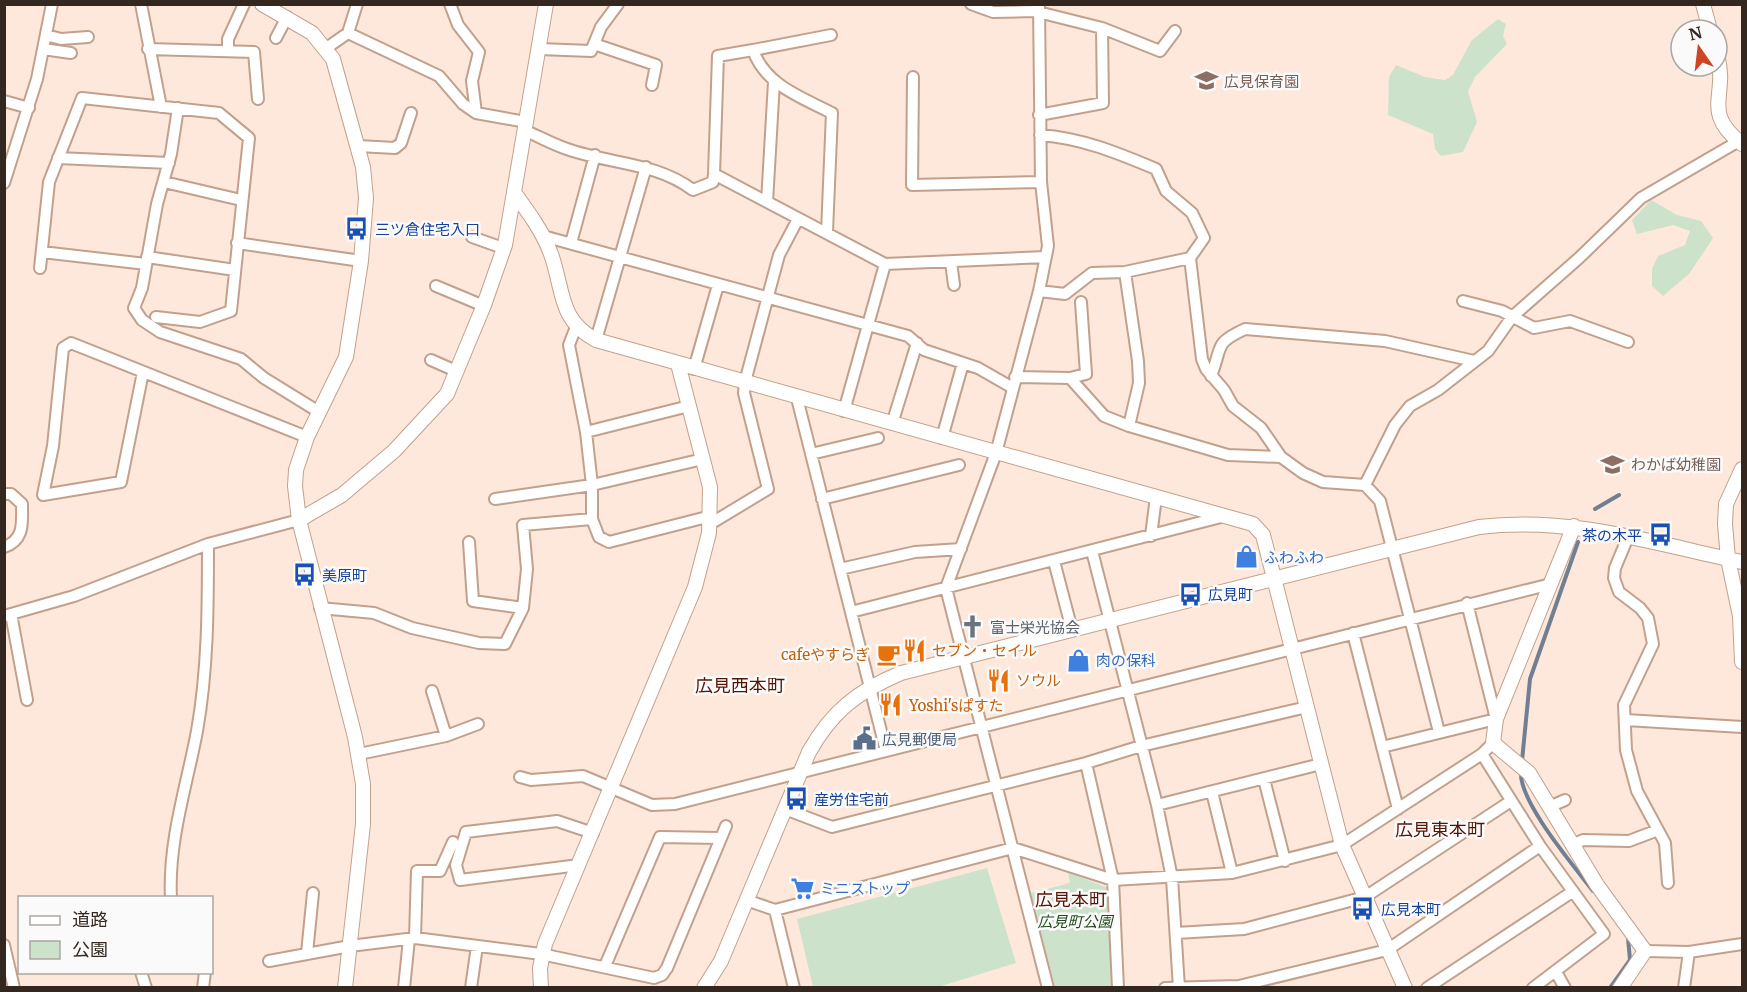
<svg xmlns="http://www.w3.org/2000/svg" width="1747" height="992" font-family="Merriweather,'Noto Sans JP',serif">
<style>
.green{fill:#cde2ca}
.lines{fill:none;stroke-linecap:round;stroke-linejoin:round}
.stream{stroke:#717f92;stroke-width:4}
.minor-casing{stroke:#c1a18d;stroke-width:14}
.tertiary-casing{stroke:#c1a18d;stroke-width:16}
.minor{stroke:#fff;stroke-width:10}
.tertiary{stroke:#fff;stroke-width:14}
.labels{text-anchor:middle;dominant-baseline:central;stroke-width:5;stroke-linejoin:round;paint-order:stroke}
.education-label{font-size:15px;fill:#785e54;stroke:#fafafa;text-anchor:start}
.transit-label{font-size:15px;fill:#164399;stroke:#fafafa;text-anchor:start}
.shop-label{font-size:15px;fill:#366cbe;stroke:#fafafa;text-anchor:start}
.worship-label{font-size:15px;fill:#5b616d;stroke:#fafafa;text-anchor:start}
.food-label{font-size:15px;fill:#c56008;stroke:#fafafa;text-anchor:start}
.service-label{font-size:15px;fill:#4e5e75;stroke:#fafafa;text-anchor:start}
.park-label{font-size:15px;font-style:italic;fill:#22491c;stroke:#fafafa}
.quarter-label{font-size:18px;fill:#561404;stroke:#fafafa}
</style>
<rect width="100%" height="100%" fill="#fde8db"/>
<path class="green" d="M 1498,19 L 1506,24 L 1503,36 L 1507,44 L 1475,77 L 1468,91 L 1477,122 L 1463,152 L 1441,156 L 1435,149 L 1433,134 L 1388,115 L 1389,77 L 1396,65 L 1425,77 L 1445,80 L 1453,75 L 1472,40 Z
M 1651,200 L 1677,215 L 1701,221 L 1713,238 L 1689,274 L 1663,296 L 1652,286 L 1652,269 L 1658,256 L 1685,245 L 1690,231 L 1673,225 L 1637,234 L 1632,220 Z
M 987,868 L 1016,963 L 938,987 L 813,987 L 797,919 Z
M 1068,872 L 1108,888 L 1114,987 L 1055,987 L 1031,893 L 1070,883 Z"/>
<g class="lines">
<path class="stream" d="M 1595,509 L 1619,495
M 1522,761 L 1530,679 L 1578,542
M 1521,771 C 1518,801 1574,866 1593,891
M 1610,988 L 1630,960 L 1628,938"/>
<defs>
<path id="minor" d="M 141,4 L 161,107
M 450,4 L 458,25 L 479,52 L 472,81 L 476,113
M 971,4 L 993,12 L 1034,11 L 1102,28 L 1160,51 L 1175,31
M 1039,4 L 1041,182 L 1048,246 L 1039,291 L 996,453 L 946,588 L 1048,988
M 348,33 L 357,4
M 46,35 L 61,39 L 88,37
M 276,38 L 287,17
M 594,44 L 601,27 L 618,4
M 43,49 L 71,53
M 148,49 L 254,52 L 258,99
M 325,49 L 348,33 L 439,76 L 463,104 L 476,113 L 526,122
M 539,49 L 591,51 L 594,44 L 656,65 L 652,85
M 753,50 L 831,35
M 228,51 L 228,39 L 244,4
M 913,77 L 912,185 L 1041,182
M 4,101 L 29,108
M 178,108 L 171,154 L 157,204 L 142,288 L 134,308 L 142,320 L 160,332 L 241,359 L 264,378 L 319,412
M 1039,115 L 1103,103 L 1102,28
M 524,130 C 538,136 552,144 567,149 C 609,164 656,162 693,190 L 713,182 L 714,174 L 718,56 L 753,50 C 765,85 801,97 832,113 L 827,232
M 1040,135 C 1082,138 1118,153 1156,169 L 1166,191 L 1192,213 L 1204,238 L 1190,258 L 1202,359 L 1206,369 L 1224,390 L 1233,406 L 1261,428 L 1281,457 L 1303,473 L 1323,482 L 1365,485
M 358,146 L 395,148 L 401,143 L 411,113
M 58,158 L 169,163
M 714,174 L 885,264 L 1046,257
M 164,182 L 241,200
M 4,183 L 37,79 L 52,4
M 767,202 L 774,82
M 543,236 L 908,336 L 924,350 L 978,368 L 1013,388
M 472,237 L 503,248
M 237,243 L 361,261
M 571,243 L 595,155
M 42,252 L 146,264
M 147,257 L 235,270
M 951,262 L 954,285
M 40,268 L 49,182 L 82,98 L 219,113 L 249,138 L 231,311 L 200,322 L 156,317
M 436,286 L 484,306
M 1039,291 L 1065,294 L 1092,273 L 1125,272
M 1463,301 L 1502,311 L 1534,328 L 1570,321 L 1628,342
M 576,327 L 569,345 L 586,432 L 592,485 L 592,519 L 599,537 L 609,542 L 711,516
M 596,340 L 646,167
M 431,360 L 456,371
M 694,369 L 718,285
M 143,372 L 121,482 L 43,495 L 53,446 L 63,348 L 71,343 L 307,437
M 1211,376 C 1223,346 1213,344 1245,329 L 1385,341 L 1474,361
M 1015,377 L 1070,378 L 1086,374 L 1081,302
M 1070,378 L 1104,416 L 1129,426 L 1228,455 L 1281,457
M 797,398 L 886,751
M 844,411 L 885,264
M 892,424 L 917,343
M 1129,426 L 1139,383 L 1138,361 L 1125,272 L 1190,258
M 586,432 L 689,406
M 942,438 L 963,363
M 811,454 L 878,438
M 4,494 L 11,494 L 22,504 C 22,522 25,540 4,547
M 495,499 L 592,485 L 703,459
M 822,499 L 959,465
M 710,524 L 768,489 L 744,393 L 745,382 L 779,255 L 798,219
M 1151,536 L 1156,497
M 1628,537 L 1615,568 L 1614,578 L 1619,592 L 1640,608 L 1648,618 L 1653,644 L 1624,705 L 1626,750 L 1637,791 L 1665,843 L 1668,883
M 469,542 L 473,601 L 523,608 L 527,569 L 523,525 L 592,519
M 1092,551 L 1157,805 L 1172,878 L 1179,988
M 1054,561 L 1072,630
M 840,569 L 915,552 L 961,549
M 320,608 L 374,613 L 412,628 L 479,643 L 505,644 L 523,608
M 851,612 L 1225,516
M 11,614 L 27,700
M 4,616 L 74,596 L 208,544 L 299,520
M 1353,633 L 1398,809
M 432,691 L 446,736
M 1626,720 L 1742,727
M 1439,732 L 1380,501 L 1365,485 L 1395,425 L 1410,406 L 1438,390 L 1488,351 L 1512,317 L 1579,258 L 1641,198 L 1739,141
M 1382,747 L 1496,719 L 1467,603
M 359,754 L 446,736 L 478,724
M 1482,754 L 1540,846 L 1604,934 L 1533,988
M 1086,763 L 1113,880 L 1118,988
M 520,777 L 531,780 L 583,776 L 652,805 L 675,804 L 1551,584
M 1264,779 L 1285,861
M 1212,792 L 1232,873
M 1157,805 L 1321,764
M 1549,807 L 1565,800
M 785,809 L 832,827 L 1086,763 L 1141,746 L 1307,707
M 1572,845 L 1583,840 L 1629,841 L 1658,830
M 579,865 L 460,880 L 456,865 L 466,832 L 557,821 L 593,833
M 171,898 C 168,841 187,785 197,731 C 208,669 208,606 208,544
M 746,900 L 775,910 L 1013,848 L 1113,880 L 1232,873 L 1342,845 L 1482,754 L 1493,743
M 775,910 L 794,988
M 1176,933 L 1244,929 L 1365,897 L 1511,801
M 415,938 L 417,871 L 440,871 L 453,842
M 4,945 L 14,988
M 1645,951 L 1689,952 L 1742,944
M 307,953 L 313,893
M 269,961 L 350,946 L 415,938 L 541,954 L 654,978 L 662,975 L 667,968 L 726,826
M 605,966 L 660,837 L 719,838
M 141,972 L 146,988
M 1556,972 L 1565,988
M 203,988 L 205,972
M 404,988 L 409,939
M 471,988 L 477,946
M 1165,988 L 1239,986 L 1387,950 L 1540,846
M 1427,988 L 1572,892
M 1684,988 L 1689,952"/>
<path id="tertiary" d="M 262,4 L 312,33 L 333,59 L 363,167 L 366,198 L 361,261 L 346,357 L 307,437 L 296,470 L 295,486 L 299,520 L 355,737 L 363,784 L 363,824 L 345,988
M 1703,4 L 1710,30
M 1717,55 C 1729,96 1700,111 1742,144
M 515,194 C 529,213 543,232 551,254 C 564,290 558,320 596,340 L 1253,524 L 1263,535 L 1342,845 L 1405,988
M 1742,469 L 1726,504 L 1725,524 L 1728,559 L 1740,616 L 1742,662
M 299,520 L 342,495 L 394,451 L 447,394 L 484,305 L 505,245 L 546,4
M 1574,526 L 1496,719 L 1493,743 L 1529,773 L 1597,885 L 1645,951 L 1620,988
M 541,988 L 540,968 L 545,944 L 695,587 L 709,533 L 710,487 L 678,364
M 704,988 L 721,961 L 809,752 C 832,711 858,691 901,673 L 1479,527 C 1571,516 1653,543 1742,562"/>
</defs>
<use href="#minor" class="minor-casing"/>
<use href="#tertiary" class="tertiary-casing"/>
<use href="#minor" class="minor"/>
<use href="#tertiary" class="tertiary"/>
</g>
<defs>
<symbol id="school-bare" viewBox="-9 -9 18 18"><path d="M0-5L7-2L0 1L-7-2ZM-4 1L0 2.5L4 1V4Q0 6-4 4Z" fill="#8d6e63" stroke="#fafafa" stroke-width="2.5" paint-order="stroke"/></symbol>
<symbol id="bus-bare" viewBox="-9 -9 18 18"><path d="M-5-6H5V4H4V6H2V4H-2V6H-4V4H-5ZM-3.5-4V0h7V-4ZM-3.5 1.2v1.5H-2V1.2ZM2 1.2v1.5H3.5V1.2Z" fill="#1a4fb4" stroke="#fafafa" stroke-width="2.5" paint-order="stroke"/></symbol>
<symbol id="shop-bare" viewBox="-9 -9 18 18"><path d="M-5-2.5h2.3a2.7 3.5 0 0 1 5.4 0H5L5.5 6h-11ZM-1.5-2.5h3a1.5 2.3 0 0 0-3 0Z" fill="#3f7fe0" stroke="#fafafa" stroke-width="2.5" paint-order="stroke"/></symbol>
<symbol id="church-bare" viewBox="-9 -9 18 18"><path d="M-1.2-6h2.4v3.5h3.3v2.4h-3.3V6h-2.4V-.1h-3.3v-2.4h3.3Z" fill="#6b7280" stroke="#fafafa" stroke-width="2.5" paint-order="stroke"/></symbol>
<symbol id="restaurant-bare" viewBox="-9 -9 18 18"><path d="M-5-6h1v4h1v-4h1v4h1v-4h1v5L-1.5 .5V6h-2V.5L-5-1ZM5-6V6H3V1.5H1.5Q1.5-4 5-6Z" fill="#e8710a" stroke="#fafafa" stroke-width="2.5" paint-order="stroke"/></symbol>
<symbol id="cafe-bare" viewBox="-9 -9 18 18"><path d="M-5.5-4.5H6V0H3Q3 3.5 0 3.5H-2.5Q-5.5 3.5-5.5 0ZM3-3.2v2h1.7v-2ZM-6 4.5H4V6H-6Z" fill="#e8710a" stroke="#fafafa" stroke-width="2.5" paint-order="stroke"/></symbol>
<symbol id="civic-bare" viewBox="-9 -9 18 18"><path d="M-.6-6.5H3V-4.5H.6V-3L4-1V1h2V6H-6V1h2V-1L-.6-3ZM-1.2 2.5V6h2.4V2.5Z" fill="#5c6f8a" stroke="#fafafa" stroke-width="2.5" paint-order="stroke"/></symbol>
<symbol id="supermarket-bare" viewBox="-9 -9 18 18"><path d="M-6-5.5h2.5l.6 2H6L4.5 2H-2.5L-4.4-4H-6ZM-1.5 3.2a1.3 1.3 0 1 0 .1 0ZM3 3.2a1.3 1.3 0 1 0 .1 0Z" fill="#3f7fe0" stroke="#fafafa" stroke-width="2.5" paint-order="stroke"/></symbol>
</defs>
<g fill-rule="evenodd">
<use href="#school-bare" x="1190" y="64" width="33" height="33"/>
<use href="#bus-bare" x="340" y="212" width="33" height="33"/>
<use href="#school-bare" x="1596" y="448" width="33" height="33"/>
<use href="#bus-bare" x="1644" y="518" width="33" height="33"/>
<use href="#shop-bare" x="1230" y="540" width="33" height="33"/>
<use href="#bus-bare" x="288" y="558" width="33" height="33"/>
<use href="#bus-bare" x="1174" y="578" width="33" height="33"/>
<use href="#church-bare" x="956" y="610" width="33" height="33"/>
<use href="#restaurant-bare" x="898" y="634" width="33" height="33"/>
<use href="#cafe-bare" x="872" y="638" width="33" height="33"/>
<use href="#shop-bare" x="1062" y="644" width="33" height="33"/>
<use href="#restaurant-bare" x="982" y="664" width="33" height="33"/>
<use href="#restaurant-bare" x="874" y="688" width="33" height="33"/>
<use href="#civic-bare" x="848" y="722" width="33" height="33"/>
<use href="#bus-bare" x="780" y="782" width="33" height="33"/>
<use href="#supermarket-bare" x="786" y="872" width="33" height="33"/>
<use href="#bus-bare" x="1346" y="892" width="33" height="33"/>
</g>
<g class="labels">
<g class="education-label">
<text x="1224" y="81">広見保育園</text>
<text x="1631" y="464">わかば幼稚園</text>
</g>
<g class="transit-label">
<text x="375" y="229">三ツ倉住宅入口</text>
<text x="1642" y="535" text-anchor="end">茶の木平</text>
<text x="322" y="575">美原町</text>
<text x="1208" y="594">広見町</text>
<text x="814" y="799">産労住宅前</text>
<text x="1381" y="909">広見本町</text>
</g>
<g class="shop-label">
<text x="1264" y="557">ふわふわ</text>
<text x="1096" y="660">肉の保科</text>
<text x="820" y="888">ミニストップ</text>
</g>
<g class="worship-label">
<text x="990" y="627">富士栄光協会</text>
</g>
<g class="food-label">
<text x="932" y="650">セブン・セイル</text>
<text x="870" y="654" text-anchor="end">cafeやすらぎ</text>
<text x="1016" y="680">ソウル</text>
<text x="909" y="705">Yoshi'sぱすた</text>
</g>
<g class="service-label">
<text x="882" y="739">広見郵便局</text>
</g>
<g class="park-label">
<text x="1075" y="921">広見町公園</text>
</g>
<g class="quarter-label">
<text x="740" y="685">広見西本町</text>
<text x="1440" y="829">広見東本町</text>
<text x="1071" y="899">広見本町</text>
</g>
</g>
<rect width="1747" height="992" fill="none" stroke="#34271f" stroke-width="12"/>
<rect x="18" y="896" width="195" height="78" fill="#fafafa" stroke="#aba6a2" stroke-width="1.5"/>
<rect x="30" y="916" width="30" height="9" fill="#ffffff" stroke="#aba6a2" stroke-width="1.5"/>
<text x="72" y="926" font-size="18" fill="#34271f">道路</text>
<rect x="30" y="941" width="30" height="18" fill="#cde2ca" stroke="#aba6a2" stroke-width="1.5"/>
<text x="72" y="956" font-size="18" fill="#34271f">公園</text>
<g transform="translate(1699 48) rotate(346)"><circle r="28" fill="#fafafa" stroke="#aba6a2" stroke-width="1.5"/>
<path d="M0-4.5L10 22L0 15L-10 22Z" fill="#cf4523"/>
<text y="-9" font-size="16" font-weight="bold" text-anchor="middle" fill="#34271f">N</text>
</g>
</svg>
